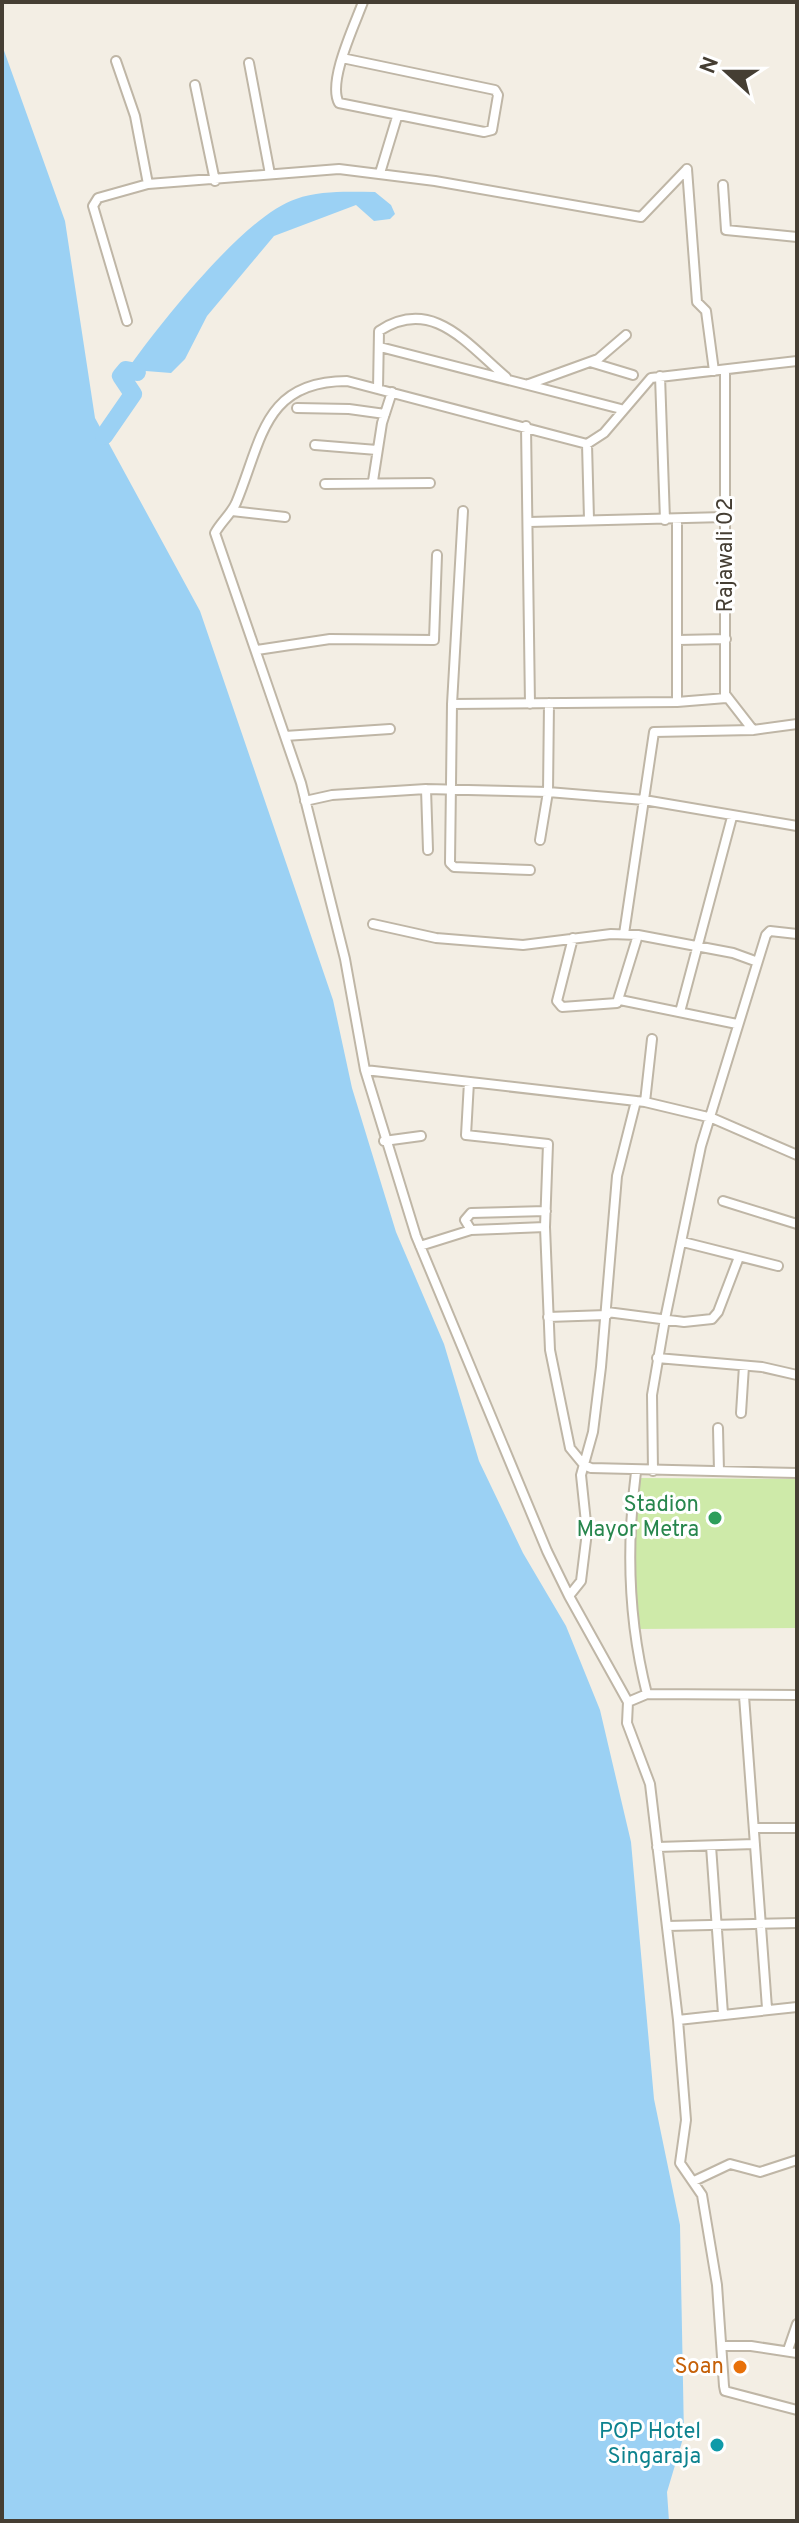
<svg xmlns="http://www.w3.org/2000/svg" width="799" height="2523" font-family="Overpass,sans-serif">
<style>
.green{fill:#ceeaa9}
.water{fill:#9bd1f4}
.lines{fill:none;stroke-linecap:round;stroke-linejoin:round}
.river{stroke:#9bd1f4;stroke-width:18}
.minor-casing{stroke:#bfb6a6;stroke-width:12}
.minor{stroke:#fff;stroke-width:8}
.leisure-dot{fill:#2e9e5b;stroke:#fff;stroke-width:3}
.food-dot{fill:#e8710a;stroke:#fff;stroke-width:3}
.culture-dot{fill:#0f9aa8;stroke:#fff;stroke-width:3}
.labels{text-anchor:middle;dominant-baseline:central;stroke-width:6;stroke-linejoin:round;paint-order:stroke}
.street-label{font-size:22px;fill:#453e33;stroke:#fff}
.leisure-label{font-size:22px;fill:#27864d;stroke:#fff;text-anchor:end}
.food-label{font-size:22px;fill:#c56008;stroke:#fff;text-anchor:end}
.culture-label{font-size:22px;fill:#0d838f;stroke:#fff;text-anchor:end}
</style>
<rect width="100%" height="100%" fill="#f3eee4"/>
<path class="green" d="M 636,1478 L 797,1479 L 797,1628 L 633,1629 L 631,1557 Z"/>
<path class="water" d="M 2,45 L 65,221 L 95,418 L 200,611 L 333,1000 L 352,1088 L 396,1232 L 444,1344 L 479,1461 L 523,1553 L 566,1626 L 600,1710 L 631,1842 L 654,2099 L 680,2225 L 684,2435 L 667,2492 L 669,2521 L 2,2521 Z
M 375,192 L 391,205 L 395,214 L 390,219 L 374,221 L 356,205 L 274,236 L 207,316 L 185,359 L 171,373 L 133,370 L 132,363 C 164,319 246,215 296,199 C 321,190 349,192 375,192 Z"/>
<g class="lines">
<path class="river" d="M 104,436 L 133,394 L 121,376 L 126,370 L 137,372"/>
<defs>
<path id="minor" d="M 342,58 L 495,90 L 498,95 L 492,130 L 484,132 L 339,103 C 327,82 355,24 363,2
M 116,61 L 135,116 L 148,184
M 249,63 L 270,174
M 195,85 L 215,181
M 687,169 L 697,302 L 706,311 L 714,371
M 380,173 L 397,117
M 723,185 L 726,230 L 797,237
M 127,321 L 93,206 L 98,198 L 148,184 L 339,169 L 435,181 L 641,217 L 687,169
M 380,347 L 621,409
M 797,361 L 651,378 L 604,433 L 587,444 L 347,381 C 263,381 262,441 236,503 C 231,514 221,522 215,533 L 301,783 L 345,959 L 365,1070 L 645,1102 L 712,1118 L 797,1155
M 590,362 L 633,375
M 725,370 L 725,694 L 753,730
M 660,376 L 665,520
M 529,384 L 598,359 L 626,335
M 378,389 L 379,331 C 432,296 467,344 506,377
M 297,408 L 349,409 L 385,414
M 526,426 L 530,704
M 587,444 L 589,519
M 315,445 L 377,450
M 373,481 L 382,423 L 392,392
M 325,484 L 430,483
M 232,511 L 285,517
M 463,511 L 452,704 L 450,863 L 454,867 L 530,870
M 677,519 L 677,702
M 529,522 L 725,517
M 678,640 L 726,639
M 257,650 L 330,639 L 434,640 L 437,555
M 452,704 L 677,702 L 726,698
M 285,736 L 390,729
M 426,789 L 428,850
M 305,801 L 332,795 L 426,789 L 548,792 L 644,800 L 797,826
M 540,840 L 548,792 L 549,703
M 373,924 L 436,938 L 523,945 L 611,934 L 638,935 L 733,953 L 755,961
M 624,934 L 654,732 L 753,730 L 797,724
M 573,938 L 557,1001 L 562,1007 L 617,1003 L 638,935
M 620,1000 L 737,1024
M 680,1012 L 732,817
M 365,1070 L 416,1236 L 547,1551 L 569,1596
M 469,1082 L 466,1135 L 548,1144 L 545,1227 L 550,1350 L 570,1448 L 584,1465 L 591,1468 L 797,1473
M 636,1101 L 617,1176 L 601,1367 L 593,1432 L 581,1475 L 587,1532 L 581,1581 L 569,1596 L 628,1702 L 647,1694 L 797,1695
M 645,1102 L 652,1039
M 384,1141 L 421,1136
M 723,1201 L 797,1224
M 545,1227 L 471,1230 L 465,1220 L 471,1213 L 546,1211
M 683,1242 L 778,1266
M 420,1246 L 471,1230
M 607,1312 L 684,1322 L 712,1319 L 718,1312 L 739,1257
M 548,1317 L 607,1315
M 657,1358 L 762,1367 L 797,1375
M 741,1413 L 744,1366
M 718,1428 L 719,1471
M 653,1471 L 652,1395 L 665,1319 L 701,1146 L 766,935 L 770,931 L 797,934
M 636,1472 C 626,1548 628,1620 647,1694
M 744,1696 L 767,2008
M 628,1702 L 627,1723 L 650,1784 L 678,2020 L 686,2120 L 680,2163 L 702,2195 L 717,2285 L 724,2386 L 725,2391 L 797,2410
M 754,1828 L 797,1828
M 711,1846 L 723,2014
M 657,1847 L 755,1844
M 667,1926 L 797,1923
M 678,2020 L 797,2007
M 694,2181 L 730,2164 L 760,2172 L 797,2160
M 722,2346 L 751,2346 L 797,2353
M 788,2350 L 797,2324"/>
</defs>
<use href="#minor" class="minor-casing"/>
<use href="#minor" class="minor"/>
</g>
<circle class="leisure-dot" cx="715" cy="1518" r="8"/>
<circle class="food-dot" cx="740" cy="2367" r="8"/>
<circle class="culture-dot" cx="717" cy="2445" r="8"/>
<g class="labels">
<g class="street-label">
<text transform="translate(726 555) rotate(-90)">Rajawali 02</text>
</g>
<g class="leisure-label">
<text x="699" y="1505">Stadion<tspan x="699" dy="25">Mayor Metra</tspan></text>
</g>
<g class="food-label">
<text x="724" y="2367">Soan</text>
</g>
<g class="culture-label">
<text x="701" y="2432">POP Hotel<tspan x="701" dy="25">Singaraja</tspan></text>
</g>
</g>
<rect width="799" height="2523" fill="none" stroke="#453e33" stroke-width="8"/>
<g transform="translate(727 72) rotate(291)" stroke="#ffffff" stroke-width="6" paint-order="stroke">
<path d="M0-6L14 30L0 20L-14 30Z" fill="#453e33"/>
<text y="-12" font-size="22" font-weight="bold" text-anchor="middle" fill="#453e33">N</text>
</g>
</svg>
